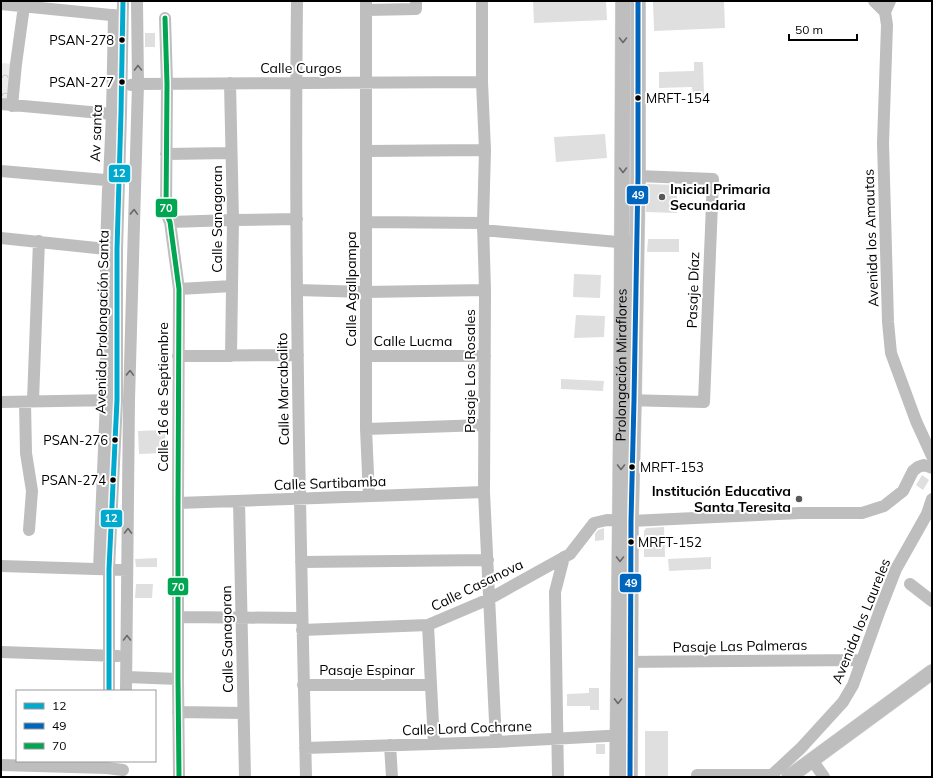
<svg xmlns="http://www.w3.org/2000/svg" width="933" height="778" font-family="Mulish,sans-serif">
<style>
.forest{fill:url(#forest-crowns)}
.building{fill:#dfdfdf}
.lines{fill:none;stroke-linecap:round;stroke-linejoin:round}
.major-casing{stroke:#dbdbdb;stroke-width:16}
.minor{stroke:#bebebe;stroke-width:12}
.major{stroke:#bebebe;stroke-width:15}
.bus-1-casing{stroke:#fff;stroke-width:8}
.bus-2-casing{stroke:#fff;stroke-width:8}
.bus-3-casing{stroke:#fff;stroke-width:8}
.bus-1{stroke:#00a9ce;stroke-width:5}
.bus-2{stroke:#0065bd;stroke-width:5}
.bus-3{stroke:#00a651;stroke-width:5}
.oneway{stroke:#686868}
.bus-dot{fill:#000;stroke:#fff;stroke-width:1.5}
.poi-dot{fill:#595959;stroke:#fff;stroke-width:1.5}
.labels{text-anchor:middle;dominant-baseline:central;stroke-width:4;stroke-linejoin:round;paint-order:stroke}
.bus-label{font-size:13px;fill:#000;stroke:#fff;text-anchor:end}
.street-label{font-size:14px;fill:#000;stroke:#fff}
.poi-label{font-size:14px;font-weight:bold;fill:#000;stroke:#fff;text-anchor:start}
.line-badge{stroke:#fff;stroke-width:1.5}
.badge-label{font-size:11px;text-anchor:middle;font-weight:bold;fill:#fff}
</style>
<defs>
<pattern id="forest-crowns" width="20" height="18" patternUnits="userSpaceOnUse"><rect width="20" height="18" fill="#ececec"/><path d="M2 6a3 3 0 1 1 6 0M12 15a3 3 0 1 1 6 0" fill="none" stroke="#c9c9c9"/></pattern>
</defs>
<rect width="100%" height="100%" fill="#fff"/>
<path class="forest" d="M 1,63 L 16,64 L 12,106 L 1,104 Z"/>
<path class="building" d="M 533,1 L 606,1 L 607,20 L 534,23 Z
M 653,1 L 724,1 L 725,28 L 654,31 Z
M 145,33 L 155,33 L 155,47 L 145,47 Z
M 694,62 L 703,62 L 704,95 L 693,95 L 692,87 L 659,88 L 659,72 L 694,71 Z
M 605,134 L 607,158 L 556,162 L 554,137 Z
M 647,184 L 677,185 L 677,213 L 646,212 Z
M 648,239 L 679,239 L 679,252 L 647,252 Z
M 574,274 L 601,275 L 600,298 L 573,297 Z
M 576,315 L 605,316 L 604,337 L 574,338 Z
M 561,379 L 604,381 L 603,391 L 561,389 Z
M 165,430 L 166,453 L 139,454 L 138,431 Z
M 922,475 L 929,480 L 923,490 L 916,485 Z
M 664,527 L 665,557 L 644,557 L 644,531 L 646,528 Z
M 604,528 L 604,540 L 595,541 L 595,534 L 598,530 Z
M 711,557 L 711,569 L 669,571 L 668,559 Z
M 157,558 L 157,567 L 136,567 L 135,559 Z
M 136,584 L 153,584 L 152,598 L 135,598 Z
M 589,688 L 599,688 L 599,710 L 590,710 L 590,706 L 567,706 L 567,694 L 589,693 Z
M 645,731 L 668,731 L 668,777 L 645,777 Z
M 596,744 L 605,744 L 605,754 L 596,754 Z"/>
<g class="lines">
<defs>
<g id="major">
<path id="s1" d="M 617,777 L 621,400 L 623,1"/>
<path d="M 630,777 L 631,521 L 634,400 L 638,176 L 638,1"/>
<path d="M 789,777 L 932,672"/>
</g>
</defs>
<use href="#major" class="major-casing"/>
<path class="minor" d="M 297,1 C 294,260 300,518 306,777
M 366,1 L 366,429 L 369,496
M 482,1 L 482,82 L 485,150 L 483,223 L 485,290 L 484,492 L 496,742
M 874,1 L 885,12 L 887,25 L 883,143 L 888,322 L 891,353 L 916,421 L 932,456
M 1,4 L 121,16
M 366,10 L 416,9 L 416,1
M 885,12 L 890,1
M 165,18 L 167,84 L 166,213 L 170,222 L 179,289 L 178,503 L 178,679 L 179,777
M 230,83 L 233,220 L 231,356
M 131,85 L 138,84 L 482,82
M 1,104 L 112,114 L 119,113
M 12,106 L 16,64 L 24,6
M 366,151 L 485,150
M 166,154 L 231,153
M 1,171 L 117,181
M 170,222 L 233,220 L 297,219
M 366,222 L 483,223
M 483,230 L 629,243
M 1,238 L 106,249 L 113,249
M 179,289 L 232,286
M 297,290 L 366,292 L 485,290
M 178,356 L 298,355
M 366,356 L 485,356
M 625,400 L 704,402 L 713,179 L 638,176
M 33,401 L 39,241
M 1,402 L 114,400
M 25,402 L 26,453 L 32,491 L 29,530
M 366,429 L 484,425
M 239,501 L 245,777
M 178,503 L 484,492
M 301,562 L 488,560
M 1,566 L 127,570
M 99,569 L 106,400 L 106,249 L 108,190 L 109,180 L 112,114 L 114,15
M 910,584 L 932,601
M 178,617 L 302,618
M 428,625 L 434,744
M 302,630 L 428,625 L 489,599 L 570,554 L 594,523 L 607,520 L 631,521 L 800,513 L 862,513 L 884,506 L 903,491 L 913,471 L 918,467 L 924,465 L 932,468
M 1,652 L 118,656
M 622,662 L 862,660
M 127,677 L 178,679
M 303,685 L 431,685
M 109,691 L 109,569 L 117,400 L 117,249 L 121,113 L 123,1
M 126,691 L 129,400 L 138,84 L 137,1
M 178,712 L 243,713
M 390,745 L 392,777
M 305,748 L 496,742 L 626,735
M 812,760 L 824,777
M 1,765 L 107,768 L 123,770
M 697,775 L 772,775
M 558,777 L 555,592 L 564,557
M 769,777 L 772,775 L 801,748 L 843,702 L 853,685 L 880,610 L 896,569 L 927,514 L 932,499"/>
<use href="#major" class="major"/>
<defs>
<path id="bus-1" d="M 109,691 L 109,569 L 117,400 L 117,249 L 121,113 L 123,1"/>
<path id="bus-2" d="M 630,777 L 631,521 L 634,400 L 638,176 L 638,1"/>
<path id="bus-3" d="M 165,18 L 167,84 L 166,213 L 170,222 L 179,289 L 178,503 L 178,679 L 179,777"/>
</defs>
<use href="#bus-1" class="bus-1-casing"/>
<use href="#bus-2" class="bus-2-casing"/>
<use href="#bus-3" class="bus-3-casing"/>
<use href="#bus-1" class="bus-1"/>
<use href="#bus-2" class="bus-2"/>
<use href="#bus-3" class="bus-3"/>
</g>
<defs><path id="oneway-chevron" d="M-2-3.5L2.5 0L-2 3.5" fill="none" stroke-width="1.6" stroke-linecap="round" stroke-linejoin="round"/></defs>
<g class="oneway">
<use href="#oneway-chevron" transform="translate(623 40) rotate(90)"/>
<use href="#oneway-chevron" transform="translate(138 68) rotate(-91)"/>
<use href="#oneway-chevron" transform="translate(623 170) rotate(90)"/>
<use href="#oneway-chevron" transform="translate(134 212) rotate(-88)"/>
<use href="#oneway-chevron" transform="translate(130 373) rotate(-88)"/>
<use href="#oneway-chevron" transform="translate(621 467) rotate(90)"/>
<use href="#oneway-chevron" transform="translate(128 531) rotate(-89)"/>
<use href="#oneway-chevron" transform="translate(620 559) rotate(91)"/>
<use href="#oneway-chevron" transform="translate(127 638) rotate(-90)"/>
<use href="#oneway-chevron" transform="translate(618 701) rotate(91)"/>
</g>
<g class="bus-dot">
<circle cx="122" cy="40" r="3.5"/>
<circle cx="122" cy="82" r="3.5"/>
<circle cx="638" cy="98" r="3.5"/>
<circle cx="115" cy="440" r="3.5"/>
<circle cx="632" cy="467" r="3.5"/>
<circle cx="113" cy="480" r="3.5"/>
<circle cx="631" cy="542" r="3.5"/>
</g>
<g class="poi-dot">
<circle cx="662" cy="197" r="4"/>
<circle cx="799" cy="499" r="4"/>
</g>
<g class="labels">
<g class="bus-label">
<text x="114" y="40">PSAN-278</text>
<text x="114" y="82">PSAN-277</text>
<text x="646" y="98" text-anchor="start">MRFT-154</text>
<text x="108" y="440">PSAN-276</text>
<text x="640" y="467" text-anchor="start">MRFT-153</text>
<text x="106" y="480">PSAN-274</text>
<text x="638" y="542" text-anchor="start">MRFT-152</text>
</g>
<g class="street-label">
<text x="301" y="68">Calle Curgos</text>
<text transform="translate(96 133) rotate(-88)">Av santa</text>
<text transform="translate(217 219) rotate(-90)">Calle Sanagoran</text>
<text transform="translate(871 238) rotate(-92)">Avenida los Amautas</text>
<text transform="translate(351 289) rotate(-90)">Calle Agallpampa</text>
<text transform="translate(693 290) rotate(-88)">Pasaje Díaz</text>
<text transform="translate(102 322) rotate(-89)">Avenida Prolongación Santa</text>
<text x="413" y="341">Calle Lucma</text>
<text stroke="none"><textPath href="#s1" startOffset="412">Prolongación Miraflores</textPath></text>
<text transform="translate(470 371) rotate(-90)">Pasaje Los Rosales</text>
<text transform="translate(283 389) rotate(-91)">Calle Marcabalito</text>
<text transform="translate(163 397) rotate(-90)">Calle 16 de Septiembre</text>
<text transform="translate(330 483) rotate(-2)">Calle Sartibamba</text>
<text transform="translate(477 585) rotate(-26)">Calle Casanova</text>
<text transform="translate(861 621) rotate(-68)">Avenida los Laureles</text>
<text transform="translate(227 639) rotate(-91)">Calle Sanagoran</text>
<text transform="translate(740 646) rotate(-1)">Pasaje Las Palmeras</text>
<text x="367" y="670">Pasaje Espinar</text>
<text transform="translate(467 728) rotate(-2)">Calle Lord Cochrane</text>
</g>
<g class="poi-label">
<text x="670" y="189">Inicial Primaria<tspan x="670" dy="16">Secundaria</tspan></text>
<text x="791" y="491" text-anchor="end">Institución Educativa<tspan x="791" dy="16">Santa Teresita</tspan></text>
</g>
</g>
<g class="line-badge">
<rect x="108" y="164" width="23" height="19" rx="4" fill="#00a9ce"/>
<rect x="626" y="185" width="23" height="20" rx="4" fill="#0065bd"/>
<rect x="155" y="198" width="23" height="20" rx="4" fill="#00a651"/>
<rect x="100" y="509" width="23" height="19" rx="4" fill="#00a9ce"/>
<rect x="619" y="573" width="23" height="20" rx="4" fill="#0065bd"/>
<rect x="167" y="577" width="22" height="19" rx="4" fill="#00a651"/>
</g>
<g class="badge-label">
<text x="119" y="177">12</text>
<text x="638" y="199">49</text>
<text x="166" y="212">70</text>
<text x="111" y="522">12</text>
<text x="631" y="587">49</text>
<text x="178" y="591">70</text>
</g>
<rect width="933" height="778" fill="none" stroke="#000000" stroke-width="4"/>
<rect x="16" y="690" width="140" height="72" fill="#ffffff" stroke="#999999"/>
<rect x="24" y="703" width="20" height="6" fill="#00a9ce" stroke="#999999"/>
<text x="52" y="710" font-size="12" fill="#000000">12</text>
<rect x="24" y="723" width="20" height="6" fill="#0065bd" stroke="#999999"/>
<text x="52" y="730" font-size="12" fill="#000000">49</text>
<rect x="24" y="743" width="20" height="6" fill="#00a651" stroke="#999999"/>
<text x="52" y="750" font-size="12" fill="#000000">70</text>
<path d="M789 34v6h68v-6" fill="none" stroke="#000000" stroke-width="2"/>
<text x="795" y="34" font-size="12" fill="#000000" stroke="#ffffff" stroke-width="3" paint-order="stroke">50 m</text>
</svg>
